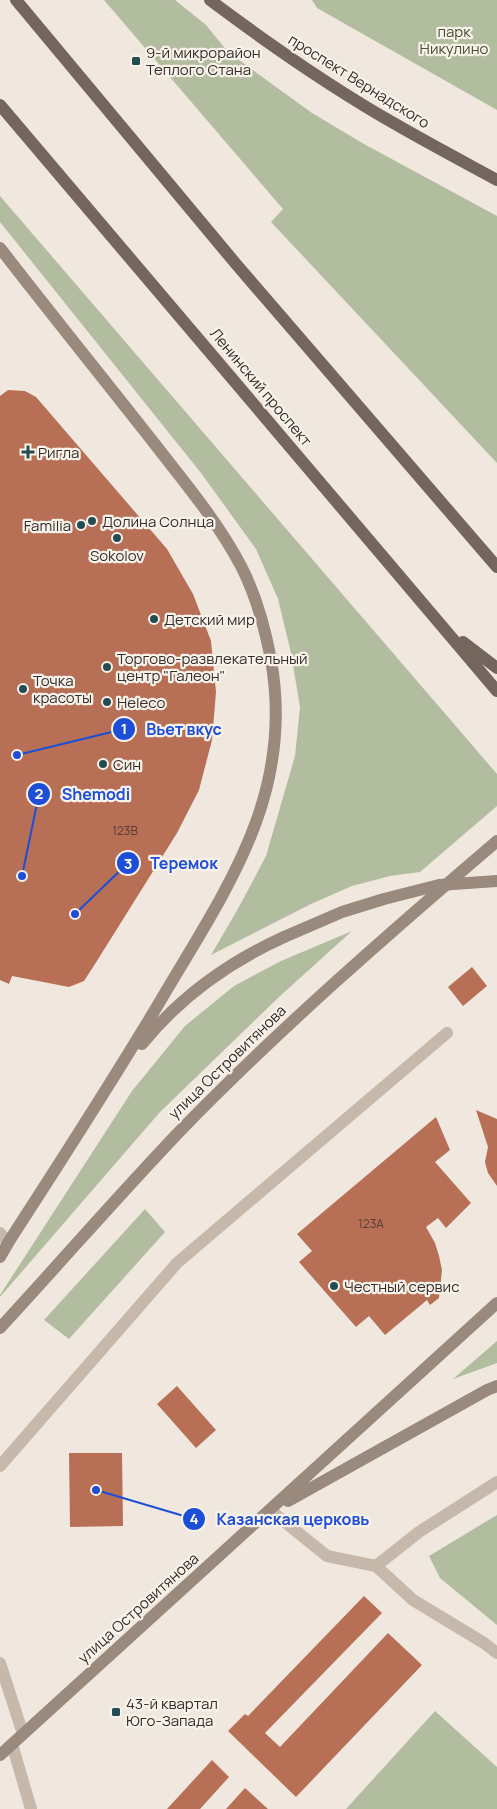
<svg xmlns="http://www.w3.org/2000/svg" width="497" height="1809" font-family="Manrope,sans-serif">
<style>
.green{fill:#b2bda0}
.building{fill:#b77055}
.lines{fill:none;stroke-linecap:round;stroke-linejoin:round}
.lane{stroke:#c6b9ac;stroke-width:12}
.secondary{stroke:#9a897d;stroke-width:12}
.primary{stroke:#75665d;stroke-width:12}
.secondary-bridge{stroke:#9a897d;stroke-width:12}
.poi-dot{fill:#244d52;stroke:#f8f2ea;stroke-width:2}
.labels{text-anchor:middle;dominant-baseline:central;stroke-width:4.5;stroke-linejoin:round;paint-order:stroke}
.number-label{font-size:12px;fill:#563e35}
.park-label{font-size:15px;fill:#445030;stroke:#f8f2ea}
.poi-label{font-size:15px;fill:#352e2a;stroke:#f8f2ea;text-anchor:start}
.street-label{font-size:15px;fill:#352e2a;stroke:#f8f2ea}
.leader{fill:none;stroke:#1d4ed8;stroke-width:2}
.callout-dot{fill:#1d4ed8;stroke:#f8f2ea;stroke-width:2}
.mark-label{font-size:15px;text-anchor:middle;font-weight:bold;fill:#fff}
.callout-label{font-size:16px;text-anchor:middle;font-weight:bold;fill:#1d4ed8;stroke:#f8f2ea;stroke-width:4.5;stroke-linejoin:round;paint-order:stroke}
</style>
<rect width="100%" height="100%" fill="#f0e8de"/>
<path class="green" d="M 104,0 L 175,0 L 206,25 L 228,52 L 312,113 L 364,144 L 497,216 L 497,463 L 271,222 L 283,209 Z
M 312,0 L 497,0 L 497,110 L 317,8 Z
M 0,196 L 497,774 L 497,806 L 420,872 L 390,876 L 352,886 L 311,904 L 211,955 L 239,907 L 266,856 L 295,756 L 300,707 L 291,653 L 278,599 L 256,549 L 201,473 L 0,222 Z
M 352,931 L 279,997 L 160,1112 L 0,1297 L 0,1295 L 132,1091 L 185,1026 L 234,986 L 281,961 Z
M 145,1209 L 165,1232 L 69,1339 L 44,1320 Z
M 497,1341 L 497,1363 L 453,1379 Z
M 497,1515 L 497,1625 L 440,1578 L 429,1556 Z
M 435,1711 L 497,1767 L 497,1809 L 346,1809 Z"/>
<path class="building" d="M 8,390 L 25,391 L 36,397 L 167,549 L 193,594 L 211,641 L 216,692 L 212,740 L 199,790 L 177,833 L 95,964 L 84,981 L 69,987 L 12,976 L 9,984 L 0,980 L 0,396 Z
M 472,967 L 487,986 L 463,1006 L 448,987 Z
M 476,1110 L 497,1119 L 497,1186 L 488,1173 L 485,1162 L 488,1147 Z
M 436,1117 L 450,1150 L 435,1162 L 471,1203 L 446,1228 L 438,1218 L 426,1227 L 435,1243 L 439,1256 L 442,1270 L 439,1298 L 430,1305 L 427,1300 L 385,1335 L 369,1316 L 356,1327 L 299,1262 L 312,1251 L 297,1234 Z
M 177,1386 L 216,1430 L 196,1448 L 157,1404 Z
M 69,1453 L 122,1453 L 123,1526 L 70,1527 Z
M 364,1596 L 382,1613 L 265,1733 L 280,1747 L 388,1633 L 422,1665 L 296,1797 L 228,1731 L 245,1714 L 248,1716 Z
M 212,1760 L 229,1777 L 200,1809 L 167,1809 Z
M 245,1788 L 268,1809 L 226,1809 Z"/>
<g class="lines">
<path class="lane" d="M 0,1233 L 8,1243
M 0,1466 L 177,1263 L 447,1033
M 270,1510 L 327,1556 L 376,1566 L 413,1600 L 484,1643 L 497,1653
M 376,1566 L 419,1532 L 497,1482
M 0,1663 L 23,1734
M 12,1744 L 31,1809"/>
<path class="secondary" d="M 0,248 C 51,314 103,378 154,443 C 185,483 218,522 241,566 C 256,595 265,628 271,660 C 295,794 227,888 162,998 C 113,1081 60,1162 8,1243 L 0,1257
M 142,1044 C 180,997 229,962 284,937
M 0,1328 C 60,1263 118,1196 179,1132 C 279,1029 387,935 497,841
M 288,1501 L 487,1390 L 497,1386
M 0,1755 L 497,1303"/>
<path class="primary" d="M 16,0 L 236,264 L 497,567
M 210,0 C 270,45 332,88 397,125 C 430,144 464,162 497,180
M 0,105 L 497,691
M 463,642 L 497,668"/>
<path class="secondary-bridge" d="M 284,937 L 342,912 L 384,899 L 439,885 L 497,881"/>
</g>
<g class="poi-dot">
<rect x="131" y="56" width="10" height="10" rx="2.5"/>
<path d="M25.5 444.5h5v5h5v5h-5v5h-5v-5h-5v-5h5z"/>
<circle cx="92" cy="521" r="5"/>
<circle cx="81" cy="525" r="5"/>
<circle cx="117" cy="538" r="5"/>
<circle cx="154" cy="619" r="5"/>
<circle cx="107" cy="667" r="5"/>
<circle cx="23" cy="689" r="5"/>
<circle cx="107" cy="702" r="5"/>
<circle cx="103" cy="764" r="5"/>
<circle cx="334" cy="1286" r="5"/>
<rect x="111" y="1707" width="10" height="10" rx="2.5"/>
</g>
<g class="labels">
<g class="number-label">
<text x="125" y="830">123В</text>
<text x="371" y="1223">123А</text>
</g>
<g class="park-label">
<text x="454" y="31">парк<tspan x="454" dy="17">Никулино</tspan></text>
</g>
<g class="poi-label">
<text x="146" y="52">9-й микрорайон<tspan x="146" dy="17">Теплого Стана</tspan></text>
<text x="38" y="452">Ригла</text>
<text x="102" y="521">Долина Солнца</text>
<text x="71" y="525" text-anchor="end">Familia</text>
<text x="117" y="555" text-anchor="middle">Sokolov</text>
<text x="164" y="619">Детский мир</text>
<text x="117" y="658">Торгово-развлекательный<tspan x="117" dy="17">центр "Галеон"</tspan></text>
<text x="33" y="680">Точка<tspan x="33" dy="17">красоты</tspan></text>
<text x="117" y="702">Heleco</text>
<text x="113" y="764">Син</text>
<text x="344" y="1286">Честный сервис</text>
<text x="126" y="1703">43-й квартал<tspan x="126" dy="17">Юго-Запада</tspan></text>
</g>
<g class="street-label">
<text transform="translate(359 81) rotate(32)">проспект Вернадского</text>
<text transform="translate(261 387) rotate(50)">Ленинский проспект</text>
<text transform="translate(227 1062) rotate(-44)">улица Островитянова</text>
<text transform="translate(138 1608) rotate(-42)">улица Островитянова</text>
</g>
</g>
<path class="leader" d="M17 755L124 729M22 876L39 794M75 914L128 863M96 1490L194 1519"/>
<g class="callout-dot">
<circle cx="17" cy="755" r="5"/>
<circle cx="22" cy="876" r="5"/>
<circle cx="75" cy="914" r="5"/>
<circle cx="96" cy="1490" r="5"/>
<circle cx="124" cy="729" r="12"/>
<circle cx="39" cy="794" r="12"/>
<circle cx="128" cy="863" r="12"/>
<circle cx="194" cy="1519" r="12"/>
</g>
<g class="mark-label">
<text x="124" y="734">1</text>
<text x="39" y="799">2</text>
<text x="128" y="869">3</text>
<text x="194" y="1524">4</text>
</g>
<g class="callout-label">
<text x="184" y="735">Вьет вкус</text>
<text x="96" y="800">Shemodi</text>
<text x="184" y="869">Теремок</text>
<text x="293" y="1525">Казанская церковь</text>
</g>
</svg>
